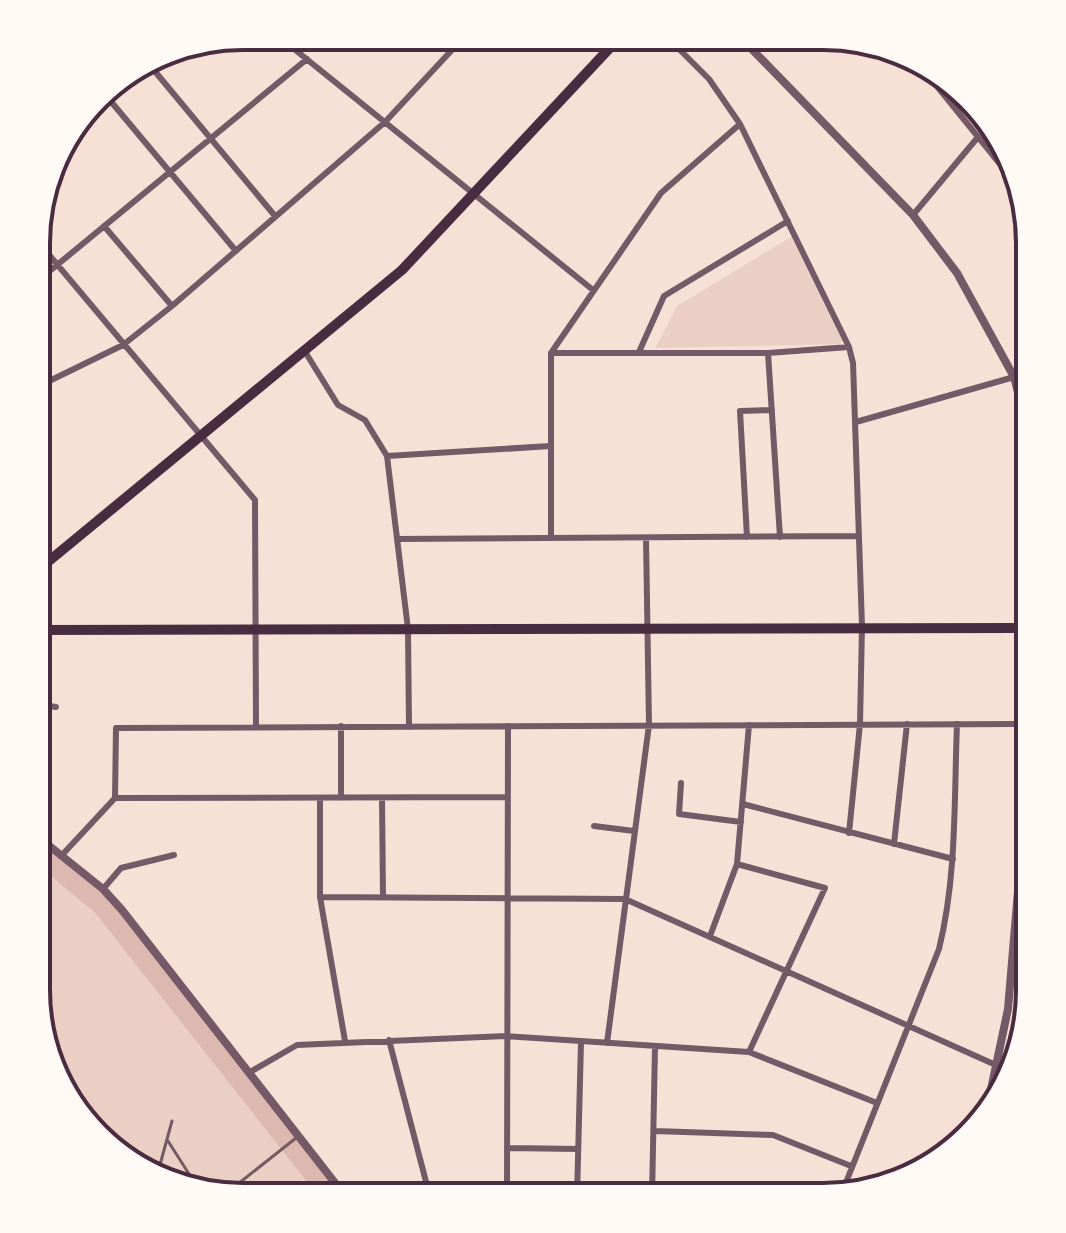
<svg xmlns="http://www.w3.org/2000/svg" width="1066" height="1233" font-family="Roboto,sans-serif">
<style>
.green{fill:#ebcfc5}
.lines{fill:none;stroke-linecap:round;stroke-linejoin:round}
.river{stroke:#dcb8b0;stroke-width:22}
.service{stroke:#755966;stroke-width:3}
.minor{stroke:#755966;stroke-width:6}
.tertiary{stroke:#755966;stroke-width:8}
.trunk{stroke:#4a2c40;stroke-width:10}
.rim{fill:none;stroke:#4a2c40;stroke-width:4}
</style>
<rect width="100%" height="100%" fill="#f7e1d7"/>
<path class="green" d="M 791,237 L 842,340 L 840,344 L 655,348 L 677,306 Z
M 37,846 L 106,902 L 337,1197 L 229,1197 L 128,1162 L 64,1094 L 36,990 Z"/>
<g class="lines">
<path class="river" d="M 37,850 L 103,905 L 333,1197"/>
<path class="service" d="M 168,1141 L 196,1185
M 158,1172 L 172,1121
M 224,1195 L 296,1138"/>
<path class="minor" d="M 278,36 L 593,290
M 667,37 L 709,79 L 740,124
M 148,63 L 275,216
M 919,64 L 1013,180
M 103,92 L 236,251
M 994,157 L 1006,152
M 913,215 L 978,137
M 104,226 L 172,306
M 40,244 L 255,500 L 256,725
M 40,279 L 307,59
M 304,350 L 338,405 L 365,420 L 387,456
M 639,352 L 664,296 L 788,221
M 551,353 L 768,353 L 849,347
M 768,353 L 780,537
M 39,386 L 123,345 L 172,306 L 385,122 L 464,37
M 856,422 L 1014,377
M 747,537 L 740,411 L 772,410
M 551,538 L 551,353 L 661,193 L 740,124 L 849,347 L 853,363 L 862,626 L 860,724 L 849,833
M 397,539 L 858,536
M 37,704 L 56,707
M 341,726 L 341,798
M 409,727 L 408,629 L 387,456 L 551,446
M 681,783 L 679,814 L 741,822
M 115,798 L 116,728 L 1030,724
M 382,798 L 383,897
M 320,799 L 320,897 L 345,1041
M 743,804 L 953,859
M 594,826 L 634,831
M 894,844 L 907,724
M 62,855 L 115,798 L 507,797
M 737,864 L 825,888 L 749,1052
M 103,889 L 121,868 L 174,855
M 320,897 L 625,899 L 1007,1070
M 710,936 L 737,864 L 749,725
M 389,1040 L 430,1197
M 607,1043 L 649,725 L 646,538
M 250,1072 L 297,1045 L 506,1036 L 749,1052 L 877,1103
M 655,1131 L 773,1135 L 851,1166
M 507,1148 L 578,1149
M 841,1195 L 939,949 C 957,876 954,799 957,724
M 507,1197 L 508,726
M 577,1197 L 581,1042
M 652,1197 L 655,1047"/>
<path class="tertiary" d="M 741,38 L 913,215 L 957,273 L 1014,377 L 1030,439
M 1014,377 L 1030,371
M 37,836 L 103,889 L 122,910 L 346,1197
M 986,1113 L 1008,1009 L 1030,749"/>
<path class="trunk" d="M 38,570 L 402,270 L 620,37
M 38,630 L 1030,628"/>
</g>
<path d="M0 0H1066V1233H0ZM243 50H823A193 193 0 0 1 1016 243V990A193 193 0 0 1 823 1183H243A193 193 0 0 1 50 990V243A193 193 0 0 1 243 50Z" fill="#fffaf5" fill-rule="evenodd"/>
<path class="rim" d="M243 50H823A193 193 0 0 1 1016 243V990A193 193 0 0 1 823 1183H243A193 193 0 0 1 50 990V243A193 193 0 0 1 243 50Z"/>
</svg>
